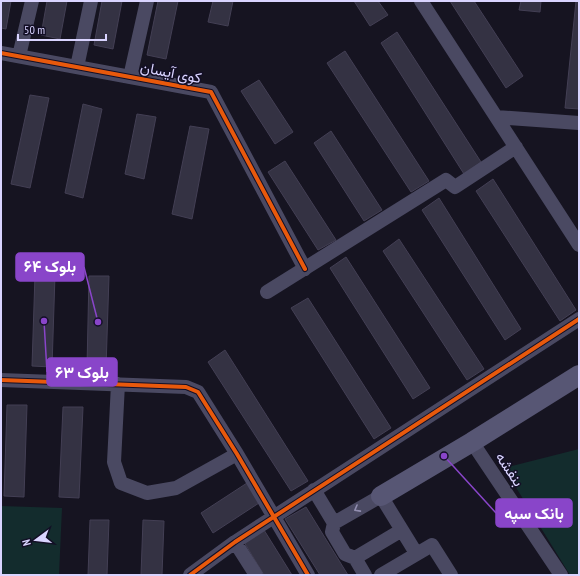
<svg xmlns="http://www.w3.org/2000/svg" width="580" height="576" font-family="'PT Sans Narrow',Vazirmatn,sans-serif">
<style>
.green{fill:#132c2d}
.building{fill:#343243;stroke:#433f54}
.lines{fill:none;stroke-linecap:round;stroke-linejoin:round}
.street{stroke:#4a4962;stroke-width:14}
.secondary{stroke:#575674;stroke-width:20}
.cycleway-casing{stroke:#130f26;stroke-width:6}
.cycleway{stroke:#e8590c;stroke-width:4}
.oneway{stroke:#928eb0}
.labels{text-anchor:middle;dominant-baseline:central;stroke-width:3;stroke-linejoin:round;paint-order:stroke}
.street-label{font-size:15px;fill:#d9d4ff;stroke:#130f26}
.leader{fill:none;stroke:#8945c9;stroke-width:1.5}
.callout-dot{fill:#8945c9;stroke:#130f26;stroke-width:1.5}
.callout{fill:#8945c9;stroke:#8945c9;stroke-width:1.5}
.callout-label{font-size:16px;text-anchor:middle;font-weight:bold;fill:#fff}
</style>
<rect width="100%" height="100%" fill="#161421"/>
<path class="green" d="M 579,449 L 579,575 L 570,575 L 504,468 Z
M 1,506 L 62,508 L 59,575 L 1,575 Z"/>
<path class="building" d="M 1,1 L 11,1 L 6,29 L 1,28 Z
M 47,1 L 67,1 L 60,39 L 41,35 Z
M 102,1 L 122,1 L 113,49 L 94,45 Z
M 158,1 L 178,1 L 166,59 L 147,55 Z
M 213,1 L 233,1 L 228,26 L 208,22 Z
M 354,1 L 378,1 L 388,15 L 370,26 Z
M 450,1 L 474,1 L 523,76 L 506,88 Z
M 521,1 L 541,1 L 540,12 L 519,10 Z
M 576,1 L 579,1 L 579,109 L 565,108 Z
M 397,32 L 481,162 L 464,174 L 381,43 Z
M 345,51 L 429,181 L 411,192 L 327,63 Z
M 259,80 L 293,132 L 275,144 L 241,91 Z
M 30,95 L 49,98 L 30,188 L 11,184 Z
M 83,104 L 102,109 L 83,198 L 65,193 Z
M 137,114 L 156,117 L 144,179 L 125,174 Z
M 190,126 L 209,129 L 192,219 L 172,214 Z
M 331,131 L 382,210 L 364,221 L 314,143 Z
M 285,161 L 336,240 L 318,250 L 268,172 Z
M 493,179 L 576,310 L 560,321 L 476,191 Z
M 439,198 L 521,329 L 505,340 L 422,210 Z
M 399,239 L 484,369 L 467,380 L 383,251 Z
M 346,257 L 430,388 L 413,399 L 330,268 Z
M 35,275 L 55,275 L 52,367 L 32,366 Z
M 89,276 L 109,276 L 106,368 L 87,367 Z
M 308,298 L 391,428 L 374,439 L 291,308 Z
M 225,350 L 308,481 L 291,491 L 208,362 Z
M 7,405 L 27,405 L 24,497 L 4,496 Z
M 63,407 L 83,407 L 79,498 L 59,497 Z
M 247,483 L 259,503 L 213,533 L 201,513 Z
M 306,507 L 348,575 L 320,575 L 285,519 Z
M 90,520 L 109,520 L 107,575 L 88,575 Z
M 143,520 L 164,521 L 162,575 L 141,575 Z
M 264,530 L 292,575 L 264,575 L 244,542 Z"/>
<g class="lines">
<path class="street" d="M 421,1 L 579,245
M 1,53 L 211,92 L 305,269
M 19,56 L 32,1
M 77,67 L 91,1
M 130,77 L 147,1
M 496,117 L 579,123
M 267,292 L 446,180 L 455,187 L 516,147
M 1,380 L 186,387 L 198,392 L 237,454 L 308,575
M 118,384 L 114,462 L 121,483 L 147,493 L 176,488 L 237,454
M 472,442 L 561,575
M 314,490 L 334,523 L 332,532 L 345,554 L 355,558 L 365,575
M 334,523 L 381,496 L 416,553
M 235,542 L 256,575
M 355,558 L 402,530
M 190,575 L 235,542 L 579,319
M 381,575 L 432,545 L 451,575"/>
<path class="secondary" d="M 381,496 L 472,442 L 579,375"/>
<defs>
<path id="cycleway" d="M 1,53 L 211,92 L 305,269
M 1,380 L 186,387 L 198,392 L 237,454 L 308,575
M 190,575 L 235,542 L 579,319"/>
</defs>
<use href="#cycleway" class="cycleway-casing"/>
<use href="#cycleway" class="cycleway"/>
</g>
<defs><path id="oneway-chevron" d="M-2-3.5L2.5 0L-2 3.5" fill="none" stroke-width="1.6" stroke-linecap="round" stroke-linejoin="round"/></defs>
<use class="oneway" href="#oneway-chevron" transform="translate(357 509) rotate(151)"/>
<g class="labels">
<g class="street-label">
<text transform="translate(171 72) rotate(11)">کوی آیسان</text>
<text transform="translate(510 469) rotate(56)">بنفشه</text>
</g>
</g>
<path class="leader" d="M98 322L84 267M44 321L47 372M444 456L496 513"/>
<g class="callout-dot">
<circle cx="98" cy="322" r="4"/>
<circle cx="44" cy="321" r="4"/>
<circle cx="444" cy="456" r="4"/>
</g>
<g class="callout">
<rect x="16" y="253" width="68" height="28" rx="4"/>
<rect x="47" y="358" width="70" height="28" rx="4"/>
<rect x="496" y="499" width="76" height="28" rx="4"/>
</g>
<g class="callout-label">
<text x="50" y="272">بلوک ۶۴</text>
<text x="82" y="378">بلوک ۶۳</text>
<text x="534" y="519">بانک سپه</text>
</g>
<rect width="580" height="576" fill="none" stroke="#d9d4ff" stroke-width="4"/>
<g transform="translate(36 540) rotate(255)" stroke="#130f26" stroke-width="3" paint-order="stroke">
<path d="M0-3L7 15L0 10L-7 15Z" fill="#d9d4ff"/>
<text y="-6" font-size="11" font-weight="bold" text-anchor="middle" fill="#d9d4ff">N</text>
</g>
<path d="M18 34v6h88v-6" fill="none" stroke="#d9d4ff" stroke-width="2"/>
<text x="24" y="34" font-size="12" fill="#d9d4ff" stroke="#130f26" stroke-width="3" paint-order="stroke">50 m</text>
</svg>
